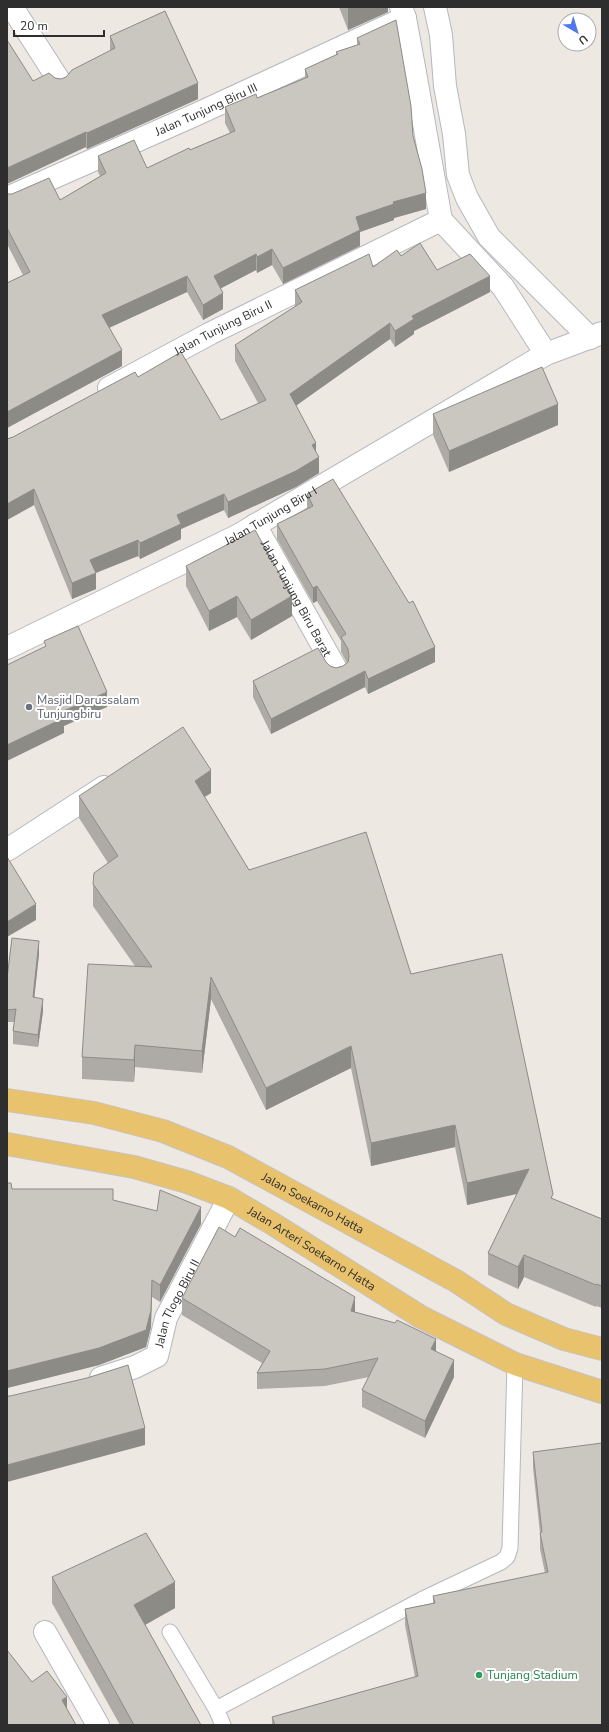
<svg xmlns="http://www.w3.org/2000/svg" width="609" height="1732" font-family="'Nunito Sans',sans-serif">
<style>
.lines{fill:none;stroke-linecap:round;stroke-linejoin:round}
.service-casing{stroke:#b5b8c0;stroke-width:17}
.minor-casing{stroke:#b5b8c0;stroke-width:24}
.primary-casing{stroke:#c4c4c4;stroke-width:24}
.service{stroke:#fff;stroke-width:15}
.minor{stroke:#fff;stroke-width:22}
.primary{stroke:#e8c26d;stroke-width:22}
.wall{fill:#aeaaa5}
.shaded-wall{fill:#8d8b86}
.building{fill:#cac6c0;stroke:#8d8b86}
.worship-dot{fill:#6b7280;stroke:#fff;stroke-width:1.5}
.leisure-dot{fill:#2e9e5b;stroke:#fff;stroke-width:1.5}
.labels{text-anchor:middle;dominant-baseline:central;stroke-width:4;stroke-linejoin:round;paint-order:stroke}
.street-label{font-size:12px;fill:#2e2e2e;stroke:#fff}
.worship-label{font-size:12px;fill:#5b616d;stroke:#fff;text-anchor:start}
.leisure-label{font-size:12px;fill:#27864d;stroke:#fff;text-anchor:start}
</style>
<rect width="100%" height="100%" fill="#eee8e2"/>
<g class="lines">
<defs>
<path id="service" d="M 170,1632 L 216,1709
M 223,1725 L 216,1709 L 423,1599 L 501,1562 L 507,1557 L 510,1548 L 515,1364"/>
<g id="minor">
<path d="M 12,7 L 60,82"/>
<path d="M 401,7 L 405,18 L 416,78 L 441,220 L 503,287 L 546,354"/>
<path d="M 435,7 L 441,35 L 445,86 L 454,134 L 458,175 L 467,198 L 489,237 L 590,338"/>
<path id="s1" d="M 7,198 L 195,115 L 405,18"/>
<path id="s2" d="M 109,388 L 211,333 L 441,220"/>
<path id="s3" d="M 255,525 L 337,671"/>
<path id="s4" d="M 7,648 L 237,536 L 546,354 L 602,333"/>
<path d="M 7,850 L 104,787"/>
<path id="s5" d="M 101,1378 L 135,1367 L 157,1356 L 166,1318 L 229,1198"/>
<path d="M 45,1632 L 98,1725"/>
</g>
<g id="primary">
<path id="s6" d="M 7,1100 L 94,1113 L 163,1131 L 228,1157 L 456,1281 L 506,1314 L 564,1339 L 602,1349"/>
<path id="s7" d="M 7,1144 L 134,1167 L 187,1182 L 229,1198 L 273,1224 L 421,1317 L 515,1364 L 602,1392"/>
</g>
</defs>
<use href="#service" class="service-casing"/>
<use href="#minor" class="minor-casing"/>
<use href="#primary" class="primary-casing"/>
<use href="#service" class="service"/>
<use href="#minor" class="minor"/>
<use href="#primary" class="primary"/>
</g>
<path class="wall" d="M 339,7 L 388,7 L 388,12 L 348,30 Z
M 110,36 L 198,99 L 87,149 L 33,81 L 55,78 L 61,79 L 66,77 L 110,51 Z
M 357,38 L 413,136 L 426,209 L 394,218 L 394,220 L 360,232 L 360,246 L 283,284 L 272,265 L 257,273 L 256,270 L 221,288 L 223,309 L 203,320 L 187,292 L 109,328 L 122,366 L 7,428 L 7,283 L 23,275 L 7,244 L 7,194 L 60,200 L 100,176 L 98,172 L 98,156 L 147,168 L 230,133 L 225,123 L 225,107 L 257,98 L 305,78 L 305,69 L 336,55 L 336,52 L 357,45 Z
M 401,256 L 490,292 L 414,331 L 414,334 L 395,347 L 390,339 L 296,405 L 316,452 L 319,473 L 296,487 L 228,518 L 224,510 L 181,529 L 181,539 L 140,559 L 138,556 L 96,573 L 96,589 L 72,599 L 34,505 L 7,520 L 7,439 L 13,437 L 138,377 L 221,420 L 258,403 L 235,361 L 235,345 L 295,307 L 295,290 L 373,267 Z
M 433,414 L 558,425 L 449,472 L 433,435 Z
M 307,494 L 435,662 L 368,694 L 365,687 L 271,734 L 253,697 L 253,681 L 326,662 L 330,666 L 336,668 L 343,666 L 347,663 L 341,652 L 341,641 L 317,601 L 313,603 L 277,539 L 277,524 L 307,509 Z
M 186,566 L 292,616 L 251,640 L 237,617 L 209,631 L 186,586 Z
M 211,793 L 204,797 L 249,870 L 411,974 L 553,1199 L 602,1219 L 602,1308 L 596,1306 L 596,1307 L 524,1277 L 518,1289 L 488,1275 L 488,1253 L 517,1194 L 467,1205 L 455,1147 L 371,1166 L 351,1068 L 266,1110 L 211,999 L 202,1073 L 135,1067 L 134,1082 L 82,1079 L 82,1057 L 135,966 L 93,906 L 93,884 L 108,863 L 79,818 L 79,796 Z
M 39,954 L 34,998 L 43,1011 L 38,1047 L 13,1044 L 13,1031 L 15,1022 L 7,1022 L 7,978 Z
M 7,1183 L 12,1189 L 113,1200 L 201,1224 L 160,1302 L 152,1297 L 151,1327 L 146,1347 L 99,1365 L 7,1388 Z
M 182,1298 L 355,1312 L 436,1352 L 454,1377 L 425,1438 L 362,1407 L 362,1390 L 369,1377 L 325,1386 L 257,1389 L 257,1373 L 262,1363 L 182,1315 Z
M 533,1452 L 602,1725 L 272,1725 L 272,1717 L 415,1677 L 405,1625 L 405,1609 L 433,1603 L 433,1596 L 545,1573 L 540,1549 L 540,1533 L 533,1468 Z
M 52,1577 L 175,1608 L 145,1625 L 201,1725 L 120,1725 L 52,1603 Z"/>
<path class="shaded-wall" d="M 348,7 L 388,7 L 388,12 L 348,30 Z
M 198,83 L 198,99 L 87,149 L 87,133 Z
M 86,132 L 86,147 L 7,184 L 7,168 Z
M 426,193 L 426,209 L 394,218 L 394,220 L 360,232 L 360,246 L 283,284 L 283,268 L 356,217 L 393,202 Z
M 272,249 L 272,265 L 257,273 L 257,257 Z
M 256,254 L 256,270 L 214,292 L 214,276 Z
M 187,276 L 187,292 L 102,331 L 102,315 Z
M 490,276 L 490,292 L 414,331 L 414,334 L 395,347 L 395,331 L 412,316 Z
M 223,293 L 223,309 L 203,320 L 203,305 Z
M 390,323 L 390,339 L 290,410 L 290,394 Z
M 122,350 L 122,366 L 7,428 L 7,412 Z
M 558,404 L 558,425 L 449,472 L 449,451 Z
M 316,443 L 316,459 L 312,445 Z
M 319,457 L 319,473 L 296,487 L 228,518 L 228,502 Z
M 34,489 L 34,505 L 7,520 L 7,504 Z
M 224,494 L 224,510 L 181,529 L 181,539 L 140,559 L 140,543 L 177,515 Z
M 138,540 L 138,556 L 90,575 L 90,560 Z
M 96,573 L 96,589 L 72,599 L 72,583 Z
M 317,586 L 317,601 L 313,603 L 313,588 Z
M 237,596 L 237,617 L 209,631 L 209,611 Z
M 292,596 L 292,616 L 251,640 L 251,620 Z
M 435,647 L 435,662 L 368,694 L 368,679 Z
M 365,671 L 365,687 L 271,734 L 271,719 Z
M 107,692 L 107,707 L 64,726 L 64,733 L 7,761 L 7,745 L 61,712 Z
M 211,770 L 211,793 L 195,803 L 195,781 Z
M 36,904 L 36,920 L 7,937 L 7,922 Z
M 39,941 L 39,954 L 33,1010 L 33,997 Z
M 211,977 L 211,999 L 202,1073 L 202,1051 Z
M 43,999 L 43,1011 L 38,1047 L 38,1035 Z
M 135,1045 L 135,1067 L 134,1082 L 134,1060 Z
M 351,1046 L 351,1068 L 266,1110 L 266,1088 Z
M 455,1125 L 455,1147 L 371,1166 L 371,1143 Z
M 529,1169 L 529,1191 L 467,1205 L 467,1183 Z
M 201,1207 L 201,1224 L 160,1302 L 160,1285 Z
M 524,1255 L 524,1277 L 518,1289 L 518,1267 Z
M 152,1280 L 151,1327 L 146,1347 L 99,1365 L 7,1388 L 7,1371 Z
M 355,1297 L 355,1314 L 351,1311 Z
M 436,1339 L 436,1356 L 431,1349 Z
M 454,1360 L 454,1377 L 425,1438 L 425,1421 Z
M 145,1428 L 145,1445 L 7,1482 L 7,1465 Z
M 175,1582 L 175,1608 L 134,1631 L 134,1605 Z
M 67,1697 L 67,1714 L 62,1700 Z"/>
<path class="building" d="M 165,11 L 198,83 L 87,133 L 86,132 L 7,168 L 7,40 L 33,81 L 49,73 L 55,78 L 61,79 L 66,77 L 72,70 L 115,48 L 110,36 Z
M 396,20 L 411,106 L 413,136 L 422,169 L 426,193 L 393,202 L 394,204 L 356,217 L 360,230 L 283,268 L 272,249 L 257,257 L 256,254 L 214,276 L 223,293 L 203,305 L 187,276 L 102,315 L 122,350 L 7,412 L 7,283 L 30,272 L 7,228 L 7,194 L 12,194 L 49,178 L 60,200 L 106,173 L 98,156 L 134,140 L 147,168 L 189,148 L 190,150 L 235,131 L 225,107 L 256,94 L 257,98 L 308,77 L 305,69 L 338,54 L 336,52 L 360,44 L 357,38 Z
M 420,243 L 437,270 L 470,254 L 490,276 L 412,316 L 414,319 L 395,331 L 390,323 L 290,394 L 316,443 L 312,445 L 319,457 L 296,471 L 228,502 L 224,494 L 177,515 L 181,524 L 140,543 L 138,540 L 90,560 L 96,573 L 72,583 L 34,489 L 7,504 L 7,439 L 13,437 L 135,372 L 138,377 L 181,352 L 221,420 L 266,400 L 235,345 L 302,302 L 295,290 L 369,254 L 373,267 L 397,250 L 401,256 Z
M 542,367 L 558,404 L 449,451 L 433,414 Z
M 333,479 L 409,603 L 413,601 L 435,647 L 368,679 L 365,671 L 271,719 L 253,681 L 318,648 L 326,662 L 330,666 L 336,668 L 343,666 L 348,662 L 349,656 L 348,649 L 341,637 L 346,634 L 317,586 L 313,588 L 277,524 L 313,506 L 307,494 Z
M 255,530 L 292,596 L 251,620 L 237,596 L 209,611 L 186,566 Z
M 78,626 L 107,692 L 61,712 L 64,718 L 7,745 L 7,665 L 46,646 L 44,641 Z
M 183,727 L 211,770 L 195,781 L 249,870 L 366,832 L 411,974 L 502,954 L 553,1194 L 551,1198 L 602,1219 L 602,1286 L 596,1284 L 596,1285 L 524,1255 L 518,1267 L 488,1253 L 529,1169 L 467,1183 L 455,1125 L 371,1143 L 351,1046 L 266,1088 L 211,977 L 202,1051 L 135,1045 L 134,1060 L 82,1057 L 88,964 L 152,967 L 93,884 L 94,873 L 118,856 L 79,796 Z
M 7,857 L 36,904 L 7,922 Z
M 12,938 L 39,941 L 33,997 L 43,999 L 38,1035 L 13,1031 L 16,1009 L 7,1010 L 7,978 Z
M 7,1183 L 11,1183 L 12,1189 L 113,1189 L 113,1200 L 157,1211 L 160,1190 L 201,1207 L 160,1285 L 152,1280 L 151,1310 L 146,1330 L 99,1348 L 7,1371 Z
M 219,1227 L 235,1237 L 240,1228 L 355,1297 L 351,1311 L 395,1323 L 397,1320 L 436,1339 L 431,1349 L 454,1360 L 425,1421 L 362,1390 L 378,1358 L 325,1369 L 257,1373 L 270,1351 L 182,1298 Z
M 128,1365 L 145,1428 L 7,1465 L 7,1396 L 10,1396 L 87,1378 Z
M 602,1443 L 602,1725 L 275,1725 L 272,1717 L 418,1676 L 405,1609 L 435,1603 L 433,1596 L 548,1572 L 540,1533 L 542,1532 L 533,1452 Z
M 146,1533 L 175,1582 L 134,1605 L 201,1725 L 134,1725 L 52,1577 Z
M 7,1650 L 32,1682 L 47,1671 L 67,1697 L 62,1700 L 76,1725 L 7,1725 Z"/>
<circle class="worship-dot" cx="29" cy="707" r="4"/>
<circle class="leisure-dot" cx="479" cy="1675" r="4"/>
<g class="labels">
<g class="street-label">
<text stroke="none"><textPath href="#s1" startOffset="218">Jalan Tunjung Biru III</textPath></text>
<text stroke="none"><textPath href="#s2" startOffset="129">Jalan Tunjung Biru II</textPath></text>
<text stroke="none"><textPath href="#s4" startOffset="295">Jalan Tunjung Biru I</textPath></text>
<text stroke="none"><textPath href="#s3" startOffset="84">Jalan Tunjung Biru Barat</textPath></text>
<text stroke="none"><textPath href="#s6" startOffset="326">Jalan Soekarno Hatta</textPath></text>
<text stroke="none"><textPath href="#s7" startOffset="326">Jalan Arteri Soekarno Hatta</textPath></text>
<text stroke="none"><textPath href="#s5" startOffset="117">Jalan Tlogo Biru II</textPath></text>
</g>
<g class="worship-label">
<text x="37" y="700">Masjid Darussalam<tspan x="37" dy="14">Tunjungbiru</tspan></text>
</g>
<g class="leisure-label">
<text x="487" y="1675">Tunjang Stadium</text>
</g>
</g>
<rect width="609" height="1732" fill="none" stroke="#2e2e2e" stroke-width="16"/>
<g transform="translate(577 32) rotate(142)"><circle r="19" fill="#ffffff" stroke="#ababab"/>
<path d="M0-3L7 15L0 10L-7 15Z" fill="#4f78ee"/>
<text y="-6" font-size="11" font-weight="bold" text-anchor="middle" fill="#2e2e2e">U</text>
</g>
<path d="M14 30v6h90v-6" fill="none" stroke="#2e2e2e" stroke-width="2"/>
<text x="20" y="30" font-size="12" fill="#2e2e2e" stroke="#ffffff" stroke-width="3" paint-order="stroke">20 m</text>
</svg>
